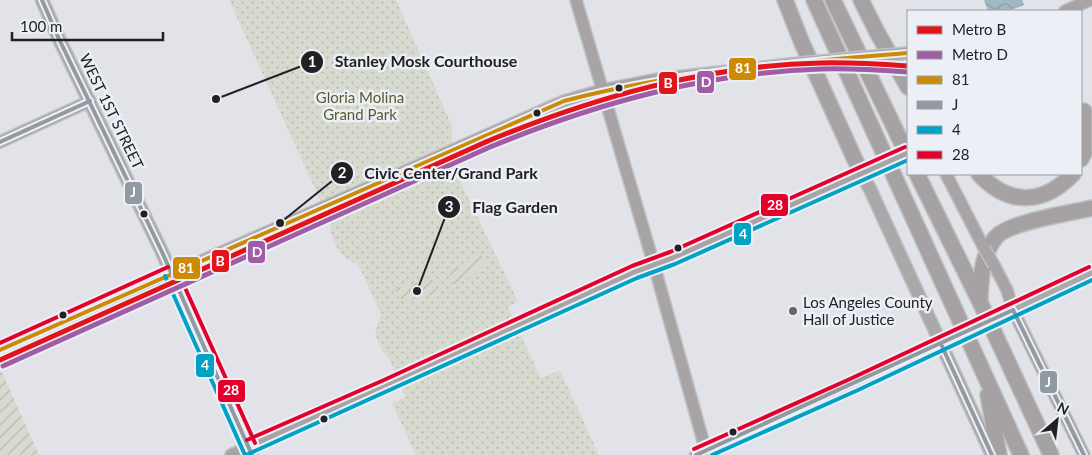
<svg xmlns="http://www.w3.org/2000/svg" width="1092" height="455" font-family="Lato,sans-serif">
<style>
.grass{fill:url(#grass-dots)}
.garden{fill:url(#garden-furrows)}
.water{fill:url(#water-waves)}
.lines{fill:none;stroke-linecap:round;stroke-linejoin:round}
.secondary-casing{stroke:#c0c1c4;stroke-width:14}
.primary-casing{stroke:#c0c1c4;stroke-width:15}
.motorway-casing{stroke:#c0c1c4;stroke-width:18}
.secondary{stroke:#a8a4a6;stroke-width:11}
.primary{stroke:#aba8a9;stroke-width:12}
.motorway{stroke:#a6a2a4;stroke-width:15}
.secondary-bridge-casing{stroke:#c0c1c4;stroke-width:14;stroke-linecap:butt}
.primary-bridge-casing{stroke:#c0c1c4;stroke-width:15;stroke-linecap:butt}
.secondary-bridge{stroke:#a8a4a6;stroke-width:11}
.primary-bridge{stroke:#aba8a9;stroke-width:12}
.bus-1-casing{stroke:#edeff7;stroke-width:8}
.bus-2-casing{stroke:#edeff7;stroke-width:8}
.bus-3-casing{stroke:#edeff7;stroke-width:8}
.bus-4-casing{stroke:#edeff7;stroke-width:8}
.bus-1{stroke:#cc8b07;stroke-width:4}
.bus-2{stroke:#919aa0;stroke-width:4}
.bus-3{stroke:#02a2c6;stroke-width:4}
.bus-4{stroke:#e4002b;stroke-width:4}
.metro-1-casing{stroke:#edeff7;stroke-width:9}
.metro-2-casing{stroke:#edeff7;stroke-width:9}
.metro-1{stroke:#e3131b;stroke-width:5}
.metro-2{stroke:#a05da5;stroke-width:5}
.bus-dot{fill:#212124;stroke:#edeff7;stroke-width:2}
.poi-dot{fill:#656569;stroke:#edeff7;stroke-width:2}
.labels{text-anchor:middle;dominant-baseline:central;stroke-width:5;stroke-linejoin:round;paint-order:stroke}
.park-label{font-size:15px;fill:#575c2c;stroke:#edeff7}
.street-label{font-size:15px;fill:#212124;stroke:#edeff7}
.poi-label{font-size:15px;fill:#212124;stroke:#edeff7;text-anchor:start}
.leader{fill:none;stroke:#212124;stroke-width:2}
.callout-dot{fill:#212124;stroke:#edeff7;stroke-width:2}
.mark-label{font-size:15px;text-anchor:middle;font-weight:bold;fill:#fff}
.callout-label{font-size:16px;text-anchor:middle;font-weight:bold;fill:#212124;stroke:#edeff7;stroke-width:5;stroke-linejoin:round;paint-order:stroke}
.line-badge{stroke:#edeff7;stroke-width:2}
.badge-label{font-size:14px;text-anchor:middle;font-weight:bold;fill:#fff}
</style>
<defs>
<pattern id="grass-dots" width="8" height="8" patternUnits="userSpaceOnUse" patternTransform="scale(1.25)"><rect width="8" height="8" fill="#d7dacf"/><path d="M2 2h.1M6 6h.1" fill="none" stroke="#b8bbb2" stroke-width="1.8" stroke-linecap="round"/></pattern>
<pattern id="garden-furrows" width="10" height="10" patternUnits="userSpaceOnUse" patternTransform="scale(1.25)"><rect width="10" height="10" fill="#d7dacf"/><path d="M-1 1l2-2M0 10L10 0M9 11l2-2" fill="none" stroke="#b8bbb2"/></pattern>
<pattern id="water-waves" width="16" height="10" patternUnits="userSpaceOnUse" patternTransform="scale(1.25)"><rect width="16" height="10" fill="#a2b7c4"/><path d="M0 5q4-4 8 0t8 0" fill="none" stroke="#8b9da8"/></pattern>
</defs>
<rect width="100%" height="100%" fill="#e2e3e8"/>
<path class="grass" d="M 229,0 L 396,0 L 452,126 L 452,164 L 518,301 L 508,307 L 541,378 L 560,370 L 599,455 L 416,455 L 392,404 L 405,397 L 389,358 L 381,349 L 375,334 L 381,314 L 358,264 C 342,260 329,241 331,224 Z"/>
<path class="garden" d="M 481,254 L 484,263 L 473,274 L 455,286 L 449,272 Z
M 432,279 L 438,293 L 403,302 L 395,289 Z
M 2,372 L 39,455 L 0,455 L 0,373 Z"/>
<path class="water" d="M 984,0 L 1022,0 L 1024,5 L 1008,11 L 988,11 Z"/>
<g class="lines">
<defs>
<path id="secondary" d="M 576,0 L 654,265 L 707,455
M 1065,11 L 1090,0
M 0,142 L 90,101
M 946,174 L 984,248
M 994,265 L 1007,290 L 1013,310 L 1084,455
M 0,350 L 564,101 L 602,90 L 658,79 L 790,64
M 231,455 L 536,318 L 635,272 L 672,258 L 868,170"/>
<path id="primary" d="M 42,0 L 59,39 L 162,252 L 252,455
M 861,173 L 870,189 L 992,455
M 1002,316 L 1092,273
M 696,455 L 725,443 L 946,342"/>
<path id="motorway" d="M 785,0 L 802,43 L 861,173
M 814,0 L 1021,455
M 833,0 L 908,156
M 861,0 L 877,32 L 908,87
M 1081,159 L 1084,153 L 1084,111
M 917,174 L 980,302 L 1051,455
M 979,174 C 1009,206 1043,205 1073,174
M 980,300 C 981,279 981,255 996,237 C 1009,222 1070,213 1092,208
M 988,395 L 999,455"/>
</defs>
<use href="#secondary" class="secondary-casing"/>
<use href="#primary" class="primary-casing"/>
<use href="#motorway" class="motorway-casing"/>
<use href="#secondary" class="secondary"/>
<use href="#primary" class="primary"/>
<use href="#motorway" class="motorway"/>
<defs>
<path id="secondary-bridge" d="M 790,64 L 908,53
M 873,169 L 908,153
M 984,248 L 994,265"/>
<path id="primary-bridge" d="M 951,339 L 1002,316"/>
</defs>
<use href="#secondary-bridge" class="secondary-bridge-casing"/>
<use href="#primary-bridge" class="primary-bridge-casing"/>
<use href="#secondary-bridge" class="secondary-bridge"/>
<use href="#primary-bridge" class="primary-bridge"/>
<defs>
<path id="bus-1" d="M 0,350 L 564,101 C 679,71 790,63 908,53"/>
<path id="bus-2" d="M 42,0 L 59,39 L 162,252 L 252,455
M 0,142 L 90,101
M 1013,310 L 1084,455
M 941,344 L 992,455
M 696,455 L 1013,310"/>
<path id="bus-3" d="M 165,276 L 245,455
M 3,356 L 174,279
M 246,455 L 637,278 L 675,264 L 908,160
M 712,455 L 856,391 L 1092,280"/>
<path id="bus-4" d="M 177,270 L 255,443
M 0,343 L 168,267
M 247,440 L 384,380 L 632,266 L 670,252 L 905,147
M 694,449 L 850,379 L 1089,267"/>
</defs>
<use href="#bus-1" class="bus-1-casing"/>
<use href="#bus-2" class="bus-2-casing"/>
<use href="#bus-3" class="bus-3-casing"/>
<use href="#bus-4" class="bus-4-casing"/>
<use href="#bus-1" class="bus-1"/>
<use href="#bus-2" class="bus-2"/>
<use href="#bus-3" class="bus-3"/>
<use href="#bus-4" class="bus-4"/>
<defs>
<path id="metro-1" d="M 0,360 L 488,141 C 595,97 704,66 820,63 C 850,62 879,64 908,66"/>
<path id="metro-2" d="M 3,366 L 490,147 C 597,103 705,73 821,69 C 850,68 879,70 908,72"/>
</defs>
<use href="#metro-1" class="metro-1-casing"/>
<use href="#metro-2" class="metro-2-casing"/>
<use href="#metro-1" class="metro-1"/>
<use href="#metro-2" class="metro-2"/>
</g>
<g class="bus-dot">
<circle cx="619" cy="88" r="4.5"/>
<circle cx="537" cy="113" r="4.5"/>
<circle cx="144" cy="214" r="4.5"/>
<circle cx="678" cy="248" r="4.5"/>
<circle cx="63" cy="315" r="4.5"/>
<circle cx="324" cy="419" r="4.5"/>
<circle cx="733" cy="432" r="4.5"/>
</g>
<circle class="poi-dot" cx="793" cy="311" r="5"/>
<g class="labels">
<g class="park-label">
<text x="360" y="97">Gloria Molina<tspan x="360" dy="17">Grand Park</tspan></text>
</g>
<g class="street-label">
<text transform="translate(112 111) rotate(64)">WEST 1ST STREET</text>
</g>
<g class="poi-label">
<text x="803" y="302">Los Angeles County<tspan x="803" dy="17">Hall of Justice</tspan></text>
</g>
</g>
<path class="leader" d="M216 99L312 62M280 223L342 173M417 291L449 207"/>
<g class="callout-dot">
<circle cx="216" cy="99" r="5"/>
<circle cx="280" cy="223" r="5"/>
<circle cx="417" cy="291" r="5"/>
<circle cx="312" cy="62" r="12"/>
<circle cx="342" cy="173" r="12"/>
<circle cx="449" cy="207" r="12"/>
</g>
<g class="mark-label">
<text x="312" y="67">1</text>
<text x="342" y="178">2</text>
<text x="449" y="212">3</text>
</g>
<g class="callout-label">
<text x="426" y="67">Stanley Mosk Courthouse</text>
<text x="451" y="179">Civic Center/Grand Park</text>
<text x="515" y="213">Flag Garden</text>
</g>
<g class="line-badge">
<rect x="728" y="57" width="29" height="24" rx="5" fill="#cc8b07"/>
<rect x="696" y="70" width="19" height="24" rx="5" fill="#a05da5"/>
<rect x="658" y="71" width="20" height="24" rx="5" fill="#e3131b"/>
<rect x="124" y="181" width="19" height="24" rx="5" fill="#919aa0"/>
<rect x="760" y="193" width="29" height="24" rx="5" fill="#e4002b"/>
<rect x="733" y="222" width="19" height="24" rx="5" fill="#02a2c6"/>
<rect x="247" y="240" width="19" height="24" rx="5" fill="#a05da5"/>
<rect x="211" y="249" width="19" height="24" rx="5" fill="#e3131b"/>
<rect x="172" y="256" width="29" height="24" rx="5" fill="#cc8b07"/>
<rect x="195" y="353" width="20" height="25" rx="5" fill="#02a2c6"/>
<rect x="1039" y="370" width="19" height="24" rx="5" fill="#919aa0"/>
<rect x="217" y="379" width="29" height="24" rx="5" fill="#e4002b"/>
</g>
<g class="badge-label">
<text x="743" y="73">81</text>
<text x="706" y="87">D</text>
<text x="668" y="88">B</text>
<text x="133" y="197">J</text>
<text x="775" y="210">28</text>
<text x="743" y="239">4</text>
<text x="257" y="257">D</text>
<text x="220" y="266">B</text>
<text x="186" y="273">81</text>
<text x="205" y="370">4</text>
<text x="1048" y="387">J</text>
<text x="231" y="395">28</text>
</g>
<rect x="907" y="10" width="175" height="165" fill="#edeff7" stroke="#9b9da3"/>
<rect x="917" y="26" width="25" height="8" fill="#e3131b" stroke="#9b9da3"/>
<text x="952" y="35" font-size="15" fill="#212124">Metro B</text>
<rect x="917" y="51" width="25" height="8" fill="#a05da5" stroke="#9b9da3"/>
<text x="952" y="60" font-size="15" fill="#212124">Metro D</text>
<rect x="917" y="76" width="25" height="8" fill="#cc8b07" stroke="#9b9da3"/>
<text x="952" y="85" font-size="15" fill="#212124">81</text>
<rect x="917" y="101" width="25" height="8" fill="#919aa0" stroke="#9b9da3"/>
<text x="952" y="110" font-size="15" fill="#212124">J</text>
<rect x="917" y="126" width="25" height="8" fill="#02a2c6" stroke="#9b9da3"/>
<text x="952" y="135" font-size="15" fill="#212124">4</text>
<rect x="917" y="151" width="25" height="8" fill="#e4002b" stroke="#9b9da3"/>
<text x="952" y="160" font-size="15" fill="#212124">28</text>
<g transform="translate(1057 420) rotate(28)" stroke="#edeff7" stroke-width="4" paint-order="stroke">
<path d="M0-4L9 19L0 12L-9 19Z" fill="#212124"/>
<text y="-8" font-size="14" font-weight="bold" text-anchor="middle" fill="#212124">N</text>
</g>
<path d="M12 32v8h151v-8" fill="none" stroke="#212124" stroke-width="2.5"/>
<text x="20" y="32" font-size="15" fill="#212124" stroke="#edeff7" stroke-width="4" paint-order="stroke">100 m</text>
</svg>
